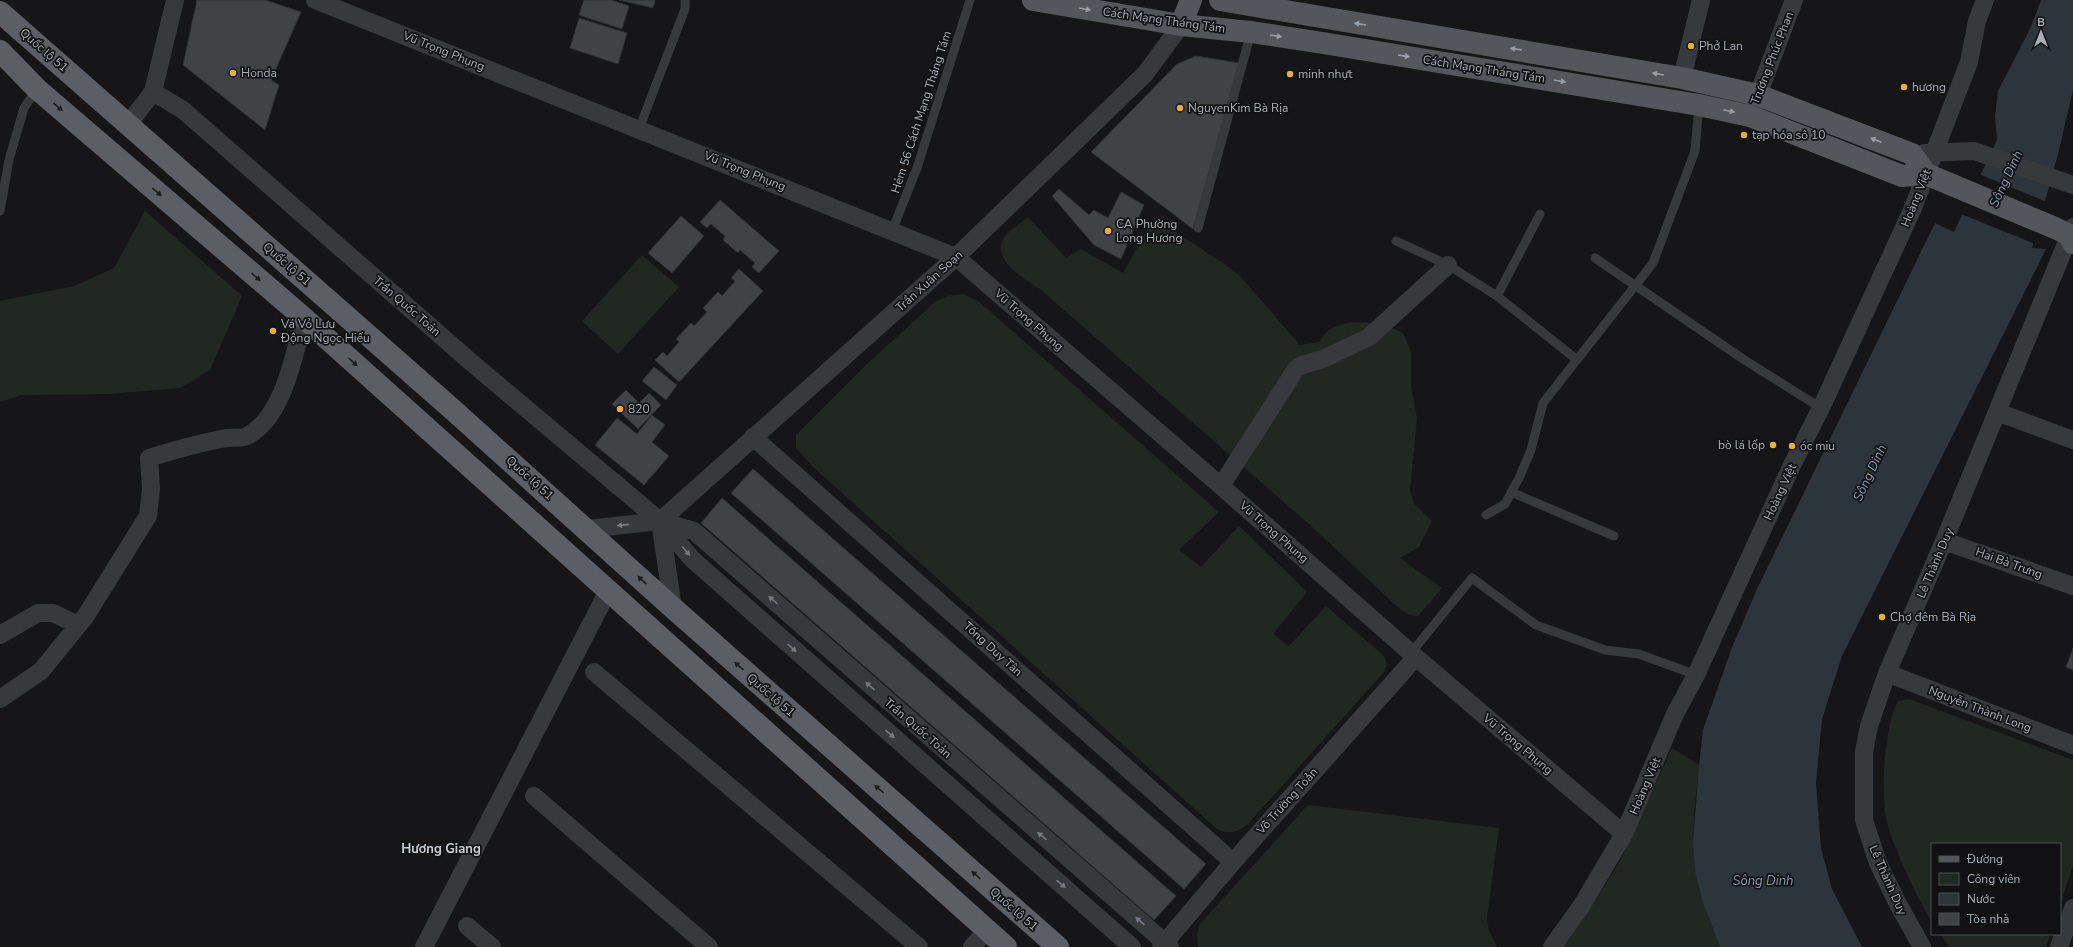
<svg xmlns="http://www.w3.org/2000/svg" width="2073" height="947" font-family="'Nunito Sans',sans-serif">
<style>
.green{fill:#212822}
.water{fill:#2d353c}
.pier{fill:#161618}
.building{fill:#414245;stroke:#313134}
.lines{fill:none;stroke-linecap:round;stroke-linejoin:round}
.service{stroke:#38393d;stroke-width:9}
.minor{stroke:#38393d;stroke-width:18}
.primary{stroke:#54565c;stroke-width:22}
.trunk{stroke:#5c5e65;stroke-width:22}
.oneway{fill:#989ca5}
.oneway2{fill:#1c1d1f}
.oneway3{fill:#767980}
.poi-dot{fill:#e7af3f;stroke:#111113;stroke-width:1.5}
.labels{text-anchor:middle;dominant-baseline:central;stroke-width:3.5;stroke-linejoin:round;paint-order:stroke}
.street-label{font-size:12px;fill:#a9aeb7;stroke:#111113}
.poi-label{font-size:12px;fill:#a9aeb7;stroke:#111113;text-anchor:start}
.water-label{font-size:13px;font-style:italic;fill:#829bb0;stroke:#111113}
.neighbourhood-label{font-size:13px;font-weight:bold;fill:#cacdd4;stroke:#111113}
</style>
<rect width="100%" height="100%" fill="#161618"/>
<path class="green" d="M 145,211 L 242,296 L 210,370 L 180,388 L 109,394 L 21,395 L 0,402 L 0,301 L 74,286 L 114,268 Z
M 1028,217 L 1066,258 L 1081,249 L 1123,273 L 1154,218 L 1223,263 L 1240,276 L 1300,345 L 1319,342 C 1322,338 1326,331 1331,329 C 1352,317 1383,323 1403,333 L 1411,352 L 1411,386 L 1417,418 L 1410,491 L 1414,504 L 1432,521 L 1419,547 L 1400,558 L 1442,588 L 1418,616 C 1407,616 1399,608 1391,601 L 1309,524 L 1040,289 C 1025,279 990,260 1004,238 C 1009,230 1021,223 1028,217 Z
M 642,255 L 679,287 L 618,354 L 582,321 Z
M 963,294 L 978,301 L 1219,512 L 1179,550 L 1201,567 L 1239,526 L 1307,592 L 1273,634 L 1289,646 L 1326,606 L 1384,656 L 1387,665 L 1384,672 L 1248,824 C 1237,832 1231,835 1217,829 L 813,467 L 796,448 L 796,435 L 866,365 L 935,302 L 947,296 Z
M 1909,699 L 2073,760 L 2073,865 L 2060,904 L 2060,844 L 1932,844 L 1932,922 C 1917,898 1889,840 1885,812 C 1883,788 1883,765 1887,742 C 1889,729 1891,711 1899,701 Z
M 1672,748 L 1699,765 C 1696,799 1690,837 1696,871 C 1700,898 1710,922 1720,947 L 1560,947 L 1596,900 L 1620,861 Z
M 1308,805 L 1499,828 L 1487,918 L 1489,931 L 1497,947 L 1198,947 L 1197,934 L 1200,924 Z
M 1940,934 L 2050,934 L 2046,947 L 1949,947 Z"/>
<path class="water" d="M 2041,0 L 2073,0 L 2073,90 L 2058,154 L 2032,248 L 2046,249 L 1842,656 L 1822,719 L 1816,783 L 1821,848 L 1832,889 L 1862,947 L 1720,947 L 1703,903 L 1695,871 L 1693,843 L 1699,765 L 1703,730 L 1731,650 L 1757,589 L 1935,223 L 1954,232 L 1997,140 L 1995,116 L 1998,91 L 2030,29 Z"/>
<path class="pier" d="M 1979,174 L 2047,202 L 2035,244 L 1961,214 Z"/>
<path class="building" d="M 197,0 L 265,0 L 301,12 L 271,80 L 279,85 L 265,130 L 183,65 Z
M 584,0 L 611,0 L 629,6 L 622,29 L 579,15 Z
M 619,0 L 655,0 L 653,8 Z
M 579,18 L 627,33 L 618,64 L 570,48 Z
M 1196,56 L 1239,63 L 1193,229 L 1091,152 L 1177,64 Z
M 1059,189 L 1089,215 L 1094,210 L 1108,218 L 1121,192 L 1144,205 L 1121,259 L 1094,245 L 1052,196 Z
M 720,200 L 779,251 L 759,273 L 752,267 L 755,263 L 740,250 L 738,253 L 723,240 L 725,236 L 711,224 L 707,228 L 700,222 Z
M 681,216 L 704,236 L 672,273 L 648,253 Z
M 739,269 L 763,291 L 679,382 L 655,360 L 663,352 L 667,356 L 679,342 L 676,339 L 691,323 L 694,326 L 707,312 L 703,308 L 718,292 L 722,296 L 735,281 L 731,278 Z
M 654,367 L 677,385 L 666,400 L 642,381 Z
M 626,390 L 639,403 L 649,393 L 661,405 L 638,429 L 612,404 Z
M 652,415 L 665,425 L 652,442 L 669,456 L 644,485 L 595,445 L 617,418 L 637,434 Z
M 753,469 L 1206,864 L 1184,889 L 731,493 Z
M 722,498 L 1176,896 L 1154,920 L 701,523 Z
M 2073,648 L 2073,670 L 2066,667 Z"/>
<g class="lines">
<path class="service" d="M 639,129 L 685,9 L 685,0
M 0,211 L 9,160 L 24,108 L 37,89
M 1198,228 L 1251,32
M 892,231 L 917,168 L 970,0
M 1396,241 L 1448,265 L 1497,296 L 1576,359
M 1595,258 L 1746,361 L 1821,408
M 1497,296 L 1540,214
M 1511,492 L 1614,536
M 1486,515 L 1505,504 L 1520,476 L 1531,450 L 1543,403 L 1653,263 L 1695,151 L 1699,105
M 1411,653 L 1472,578 L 1536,625 L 1605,650 L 1639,654 L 1696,675"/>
<path class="minor" d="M 315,0 L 956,257 L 1221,486 L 1411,653 L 1624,834
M 1682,78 L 1701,0
M 153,92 L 183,110 L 472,363 L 660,521 L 692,559 L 1132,947
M 1753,108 L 1794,0
M 129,123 L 153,92 L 175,0
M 1924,153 L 1974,151 L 2073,185
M 1997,412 L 2073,440
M 753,437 L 1233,862
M 1221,486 L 1296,369 L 1302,365 L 1323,359 L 1369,337 L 1448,265
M 660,521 L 694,531 L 1170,947
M 660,521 L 673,608
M 587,529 L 660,521 L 956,257 L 1145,74 L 1181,25
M 1944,541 L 2073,586
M 0,635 L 38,613 L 53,613 L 78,625
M 594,672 L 919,947
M 1887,673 L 2073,745
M 0,699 L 41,671 L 85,617 L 148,516 L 151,489 L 149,458 C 174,450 200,443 226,438 C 232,437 242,439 247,436 C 284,417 294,354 304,318
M 534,796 L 709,947
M 467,926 L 492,947
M 424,947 L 608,591
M 972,947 L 987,930
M 1161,947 L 1233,862 L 1416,657
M 1552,947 L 1582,905 L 1624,834 L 1675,714 L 1696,675 L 1792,465 L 1821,408 L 1913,208 L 1969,62 L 1977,21 L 1985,0
M 1922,947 L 1898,904 L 1878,863 L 1864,820 L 1864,752 L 1869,726 L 1887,673 L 1944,541 L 2073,227
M 2059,947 L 2073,908"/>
<path class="primary" d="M 1033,0 L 1181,25 L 1251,32 L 1323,43 L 1699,105 L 1750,116 L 1902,176 L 1926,174 L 2055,228 L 2069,235 L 2073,243
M 1220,0 L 1682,78 L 1758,95 L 1912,154 L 1926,174
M 1181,25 L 1191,0"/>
<path class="trunk" d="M 0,12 L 452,409 L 673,608 L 1058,947
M 0,51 L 37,89 L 304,318 L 1006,947"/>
</g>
<defs><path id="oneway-solid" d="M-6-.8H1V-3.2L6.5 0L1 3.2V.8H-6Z"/></defs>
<g class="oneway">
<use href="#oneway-solid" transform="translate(1085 9) rotate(10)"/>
<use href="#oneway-solid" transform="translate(1360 24) rotate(-171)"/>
<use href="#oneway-solid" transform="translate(1276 36) rotate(9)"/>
<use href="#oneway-solid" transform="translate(1516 49) rotate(-171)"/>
<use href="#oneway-solid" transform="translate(1404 56) rotate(9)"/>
<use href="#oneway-solid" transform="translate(1658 74) rotate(-170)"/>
<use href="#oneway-solid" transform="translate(1560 81) rotate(10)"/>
<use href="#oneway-solid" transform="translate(1729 111) rotate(12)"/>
<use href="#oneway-solid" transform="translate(1876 140) rotate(-159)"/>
</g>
<g class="oneway2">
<use href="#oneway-solid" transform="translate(58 107) rotate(41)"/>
<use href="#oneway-solid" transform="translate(157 192) rotate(41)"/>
<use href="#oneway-solid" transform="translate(256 277) rotate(41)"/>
<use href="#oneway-solid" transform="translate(353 362) rotate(42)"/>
<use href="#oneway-solid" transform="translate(642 580) rotate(-137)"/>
<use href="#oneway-solid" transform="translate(739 666) rotate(-139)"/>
<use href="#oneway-solid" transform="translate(879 789) rotate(-139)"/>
<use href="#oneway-solid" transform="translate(976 875) rotate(-139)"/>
</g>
<g class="oneway3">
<use href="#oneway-solid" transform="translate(623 525) rotate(174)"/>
<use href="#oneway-solid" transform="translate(686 551) rotate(49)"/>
<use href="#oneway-solid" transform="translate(773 600) rotate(-138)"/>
<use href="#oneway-solid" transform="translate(792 648) rotate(42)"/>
<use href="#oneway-solid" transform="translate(870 686) rotate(-139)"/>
<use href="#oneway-solid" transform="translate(890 734) rotate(41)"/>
<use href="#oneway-solid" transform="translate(1042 836) rotate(-139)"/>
<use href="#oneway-solid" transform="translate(1061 884) rotate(41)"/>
<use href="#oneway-solid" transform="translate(1140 921) rotate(-139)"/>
</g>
<g class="poi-dot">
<circle cx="1691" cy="46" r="4"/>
<circle cx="233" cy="73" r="4"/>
<circle cx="1290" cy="74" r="4"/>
<circle cx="1904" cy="87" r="4"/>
<circle cx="1180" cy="108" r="4"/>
<circle cx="1744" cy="135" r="4"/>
<circle cx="1108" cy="231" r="4"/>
<circle cx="273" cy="331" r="4"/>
<circle cx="620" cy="409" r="4"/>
<circle cx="1773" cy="445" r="4"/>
<circle cx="1792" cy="446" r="4"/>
<circle cx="1882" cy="617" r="4"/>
</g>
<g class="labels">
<g class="street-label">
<text transform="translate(1164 20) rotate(8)">Cách Mạng Tháng Tám</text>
<text transform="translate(44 50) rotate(41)">Quốc lộ 51</text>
<text transform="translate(444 51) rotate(22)">Vũ Trọng Phụng</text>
<text transform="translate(1772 58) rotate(-69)">Trương Phúc Phan</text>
<text transform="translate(1484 69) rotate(9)">Cách Mạng Tháng Tám</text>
<text transform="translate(921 112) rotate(-72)">Hẻm 56 Cách Mạng Tháng Tám</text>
<text transform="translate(745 171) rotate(22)">Vũ Trọng Phụng</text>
<text transform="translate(1916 198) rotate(-68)">Hoàng Việt</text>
<text transform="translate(287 264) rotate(41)">Quốc lộ 51</text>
<text transform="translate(929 281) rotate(-42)">Trần Xuân Soạn</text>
<text transform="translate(407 306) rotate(41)">Trần Quốc Toản</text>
<text transform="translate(1029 320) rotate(41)">Vũ Trọng Phụng</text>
<text transform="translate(530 478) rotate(42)">Quốc lộ 51</text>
<text transform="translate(1780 492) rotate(-65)">Hoàng Việt</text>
<text transform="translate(1274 532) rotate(41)">Vũ Trọng Phụng</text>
<text transform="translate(1935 563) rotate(-67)">Lê Thành Duy</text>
<text transform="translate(2009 563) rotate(20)">Hai Bà Trưng</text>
<text transform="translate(993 649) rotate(42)">Tống Duy Tân</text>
<text transform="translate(771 695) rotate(41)">Quốc lộ 51</text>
<text transform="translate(1980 709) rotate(21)">Nguyễn Thành Long</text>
<text transform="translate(918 728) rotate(41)">Trần Quốc Toản</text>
<text transform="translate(1518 744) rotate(40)">Vũ Trọng Phụng</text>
<text transform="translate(1645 786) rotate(-67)">Hoàng Việt</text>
<text transform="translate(1287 801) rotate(-48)">Võ Trường Toản</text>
<text transform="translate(1888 880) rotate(66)">Lê Thành Duy</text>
<text transform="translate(1014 909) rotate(41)">Quốc lộ 51</text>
</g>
<g class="poi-label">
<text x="1699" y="46">Phở Lan</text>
<text x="241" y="73">Honda</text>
<text x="1298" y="74">minh nhựt</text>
<text x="1912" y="87">hương</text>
<text x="1188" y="108">NguyenKim Bà Rịa</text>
<text x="1752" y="135">tạp hóa sô 10</text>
<text x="1116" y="224">CA Phường<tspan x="1116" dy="14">Long Hương</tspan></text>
<text x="281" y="324">Vá Vỏ Lưu<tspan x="281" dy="14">Động Ngọc Hiếu</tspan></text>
<text x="628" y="409">820</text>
<text x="1765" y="445" text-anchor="end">bò lá lốp</text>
<text x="1800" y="446">óc miu</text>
<text x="1890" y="617">Chợ đêm Bà Rịa</text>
</g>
<g class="water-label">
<text transform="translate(2006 179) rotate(-65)">Sông Dinh</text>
<text transform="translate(1870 473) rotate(-65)">Sông Dinh</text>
<text x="1763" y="881">Sông Dinh</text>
</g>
<g class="neighbourhood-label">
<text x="441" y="849">Hương Giang</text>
</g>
</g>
<rect x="1931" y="843" width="130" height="92" fill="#111113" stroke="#4e5055"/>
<rect x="1939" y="856" width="20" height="6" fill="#54565c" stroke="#4e5055"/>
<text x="1967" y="863" font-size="12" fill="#a9aeb7">Đường</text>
<rect x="1939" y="873" width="20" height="12" fill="#212822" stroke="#4e5055"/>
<text x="1967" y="883" font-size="12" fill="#a9aeb7">Công viên</text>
<rect x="1939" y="893" width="20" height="12" fill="#2d353c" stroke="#4e5055"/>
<text x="1967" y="903" font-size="12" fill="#a9aeb7">Nước</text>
<rect x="1939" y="913" width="20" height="12" fill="#414245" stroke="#4e5055"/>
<text x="1967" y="923" font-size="12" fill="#a9aeb7">Tòa nhà</text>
<g transform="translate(2041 32)" stroke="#111113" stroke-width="3" paint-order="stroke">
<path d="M0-3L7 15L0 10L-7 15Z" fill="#a9aeb7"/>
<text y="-6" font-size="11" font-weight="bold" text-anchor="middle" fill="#a9aeb7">B</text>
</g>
</svg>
